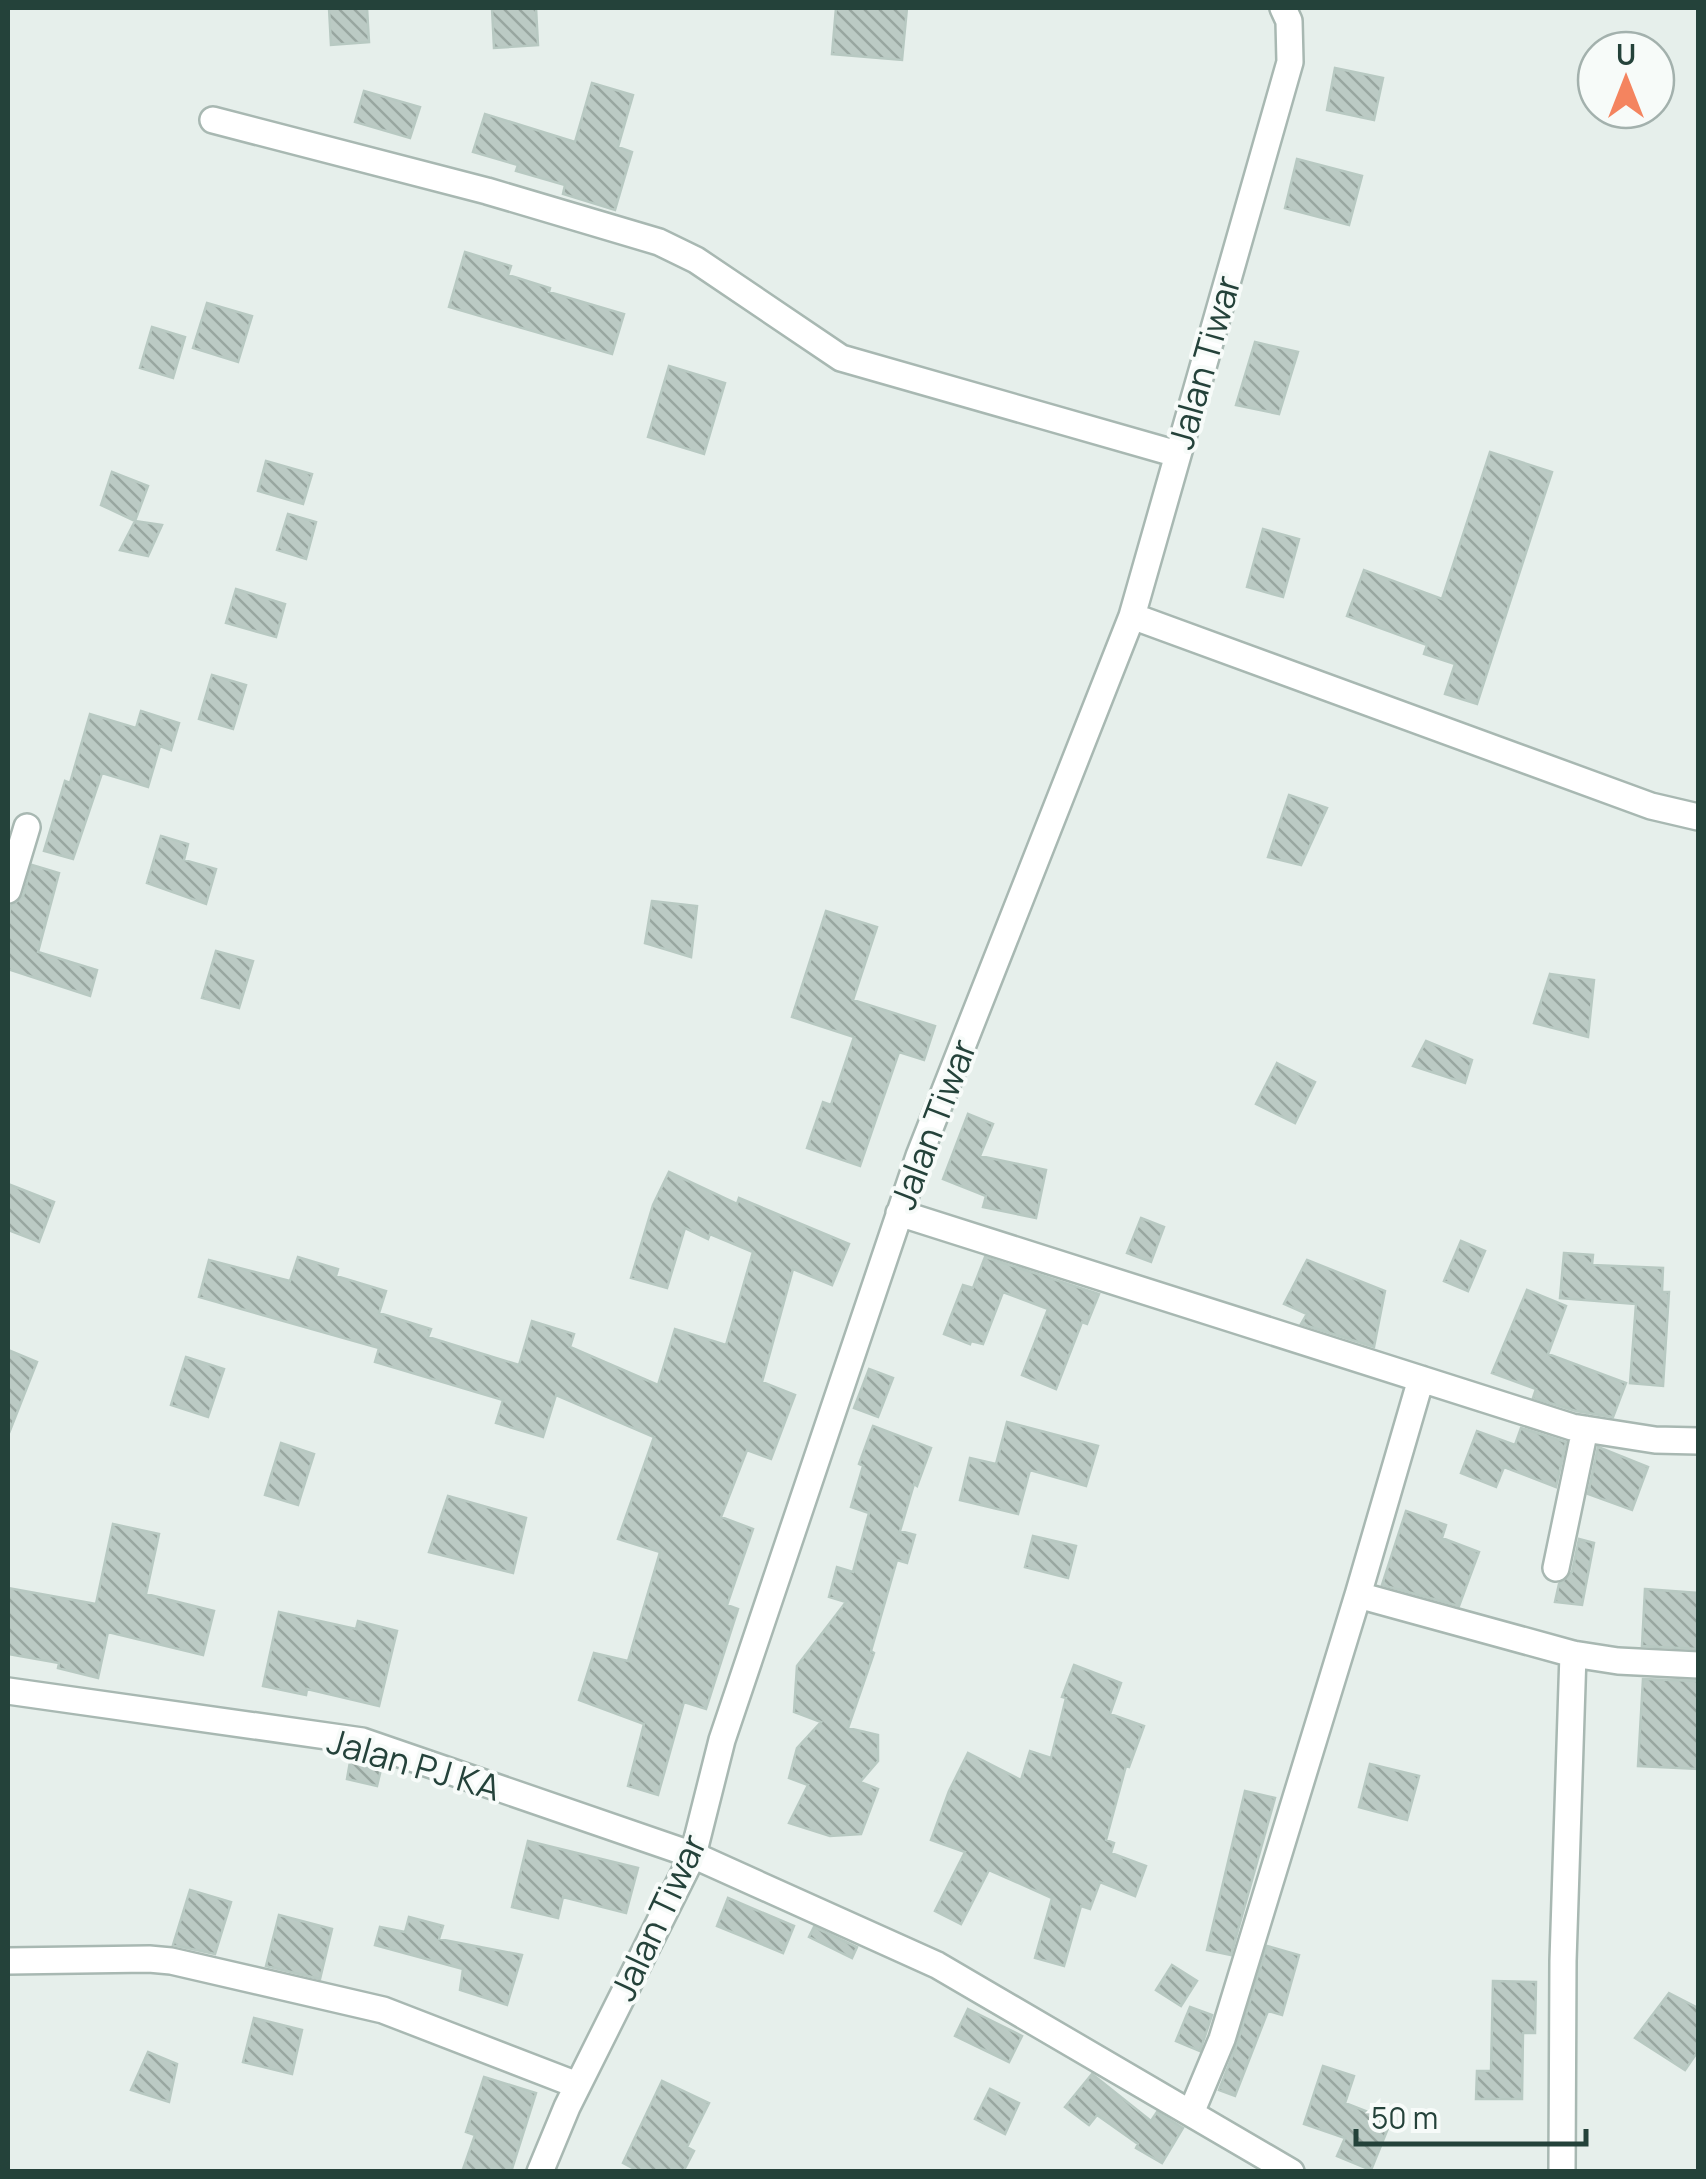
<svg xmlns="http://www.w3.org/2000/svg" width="1706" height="2179" font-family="Manrope,sans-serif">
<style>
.building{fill:url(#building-back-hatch);stroke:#b8c9c2;stroke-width:2.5}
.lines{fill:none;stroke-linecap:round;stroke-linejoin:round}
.street-casing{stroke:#a8b8b2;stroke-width:30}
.street{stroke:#fff;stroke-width:25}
.labels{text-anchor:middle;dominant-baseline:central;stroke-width:8;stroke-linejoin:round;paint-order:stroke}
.street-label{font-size:35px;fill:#24423a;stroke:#f7fbf9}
</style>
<defs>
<pattern id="building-back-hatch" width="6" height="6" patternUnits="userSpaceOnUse" patternTransform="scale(2.5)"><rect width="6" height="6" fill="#bbcac4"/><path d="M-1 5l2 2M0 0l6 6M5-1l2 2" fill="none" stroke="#98a6a0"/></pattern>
</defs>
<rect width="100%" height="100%" fill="#e6efeb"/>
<path class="building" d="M 329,8 L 367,8 L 369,42 L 331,45 Z
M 492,8 L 536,8 L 538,45 L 494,48 Z
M 836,8 L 907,8 L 902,60 L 832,54 Z
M 1335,68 L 1383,78 L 1374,120 L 1327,110 Z
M 592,83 L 633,95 L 618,147 L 632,152 L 615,210 L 563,194 L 565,185 L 516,171 L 518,165 L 473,152 L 485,114 L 575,142 Z
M 364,91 L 420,107 L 410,138 L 355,122 Z
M 1297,159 L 1362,176 L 1349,225 L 1285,208 Z
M 465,252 L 511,266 L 508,275 L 550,288 L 549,292 L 624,314 L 612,354 L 449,307 Z
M 207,303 L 252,316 L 238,362 L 193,348 Z
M 152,327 L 185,337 L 173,378 L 140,368 Z
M 1255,342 L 1298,352 L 1279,414 L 1236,405 Z
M 669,366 L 725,383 L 704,454 L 648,437 Z
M 1490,452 L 1552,472 L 1477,704 L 1445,694 L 1455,664 L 1424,654 L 1427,645 L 1347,616 L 1364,570 L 1442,599 Z
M 266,461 L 312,474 L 303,504 L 258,491 Z
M 112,472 L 148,486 L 135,521 L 101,505 Z
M 288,514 L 316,522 L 306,559 L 277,550 Z
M 135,521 L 162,525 L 148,556 L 120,550 Z
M 1263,529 L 1299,539 L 1283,597 L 1247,587 Z
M 236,589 L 285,604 L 276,637 L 226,623 Z
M 212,675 L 246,685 L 233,729 L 199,719 Z
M 141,711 L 179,723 L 171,750 L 160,746 L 148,787 L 102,773 L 73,859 L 44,851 L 65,781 L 70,783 L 90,714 L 136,728 Z
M 1289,795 L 1327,808 L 1301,865 L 1268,857 Z
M 161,836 L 188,844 L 184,860 L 216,869 L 206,904 L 147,883 Z
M 32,865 L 59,873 L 38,952 L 97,970 L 90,996 L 8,969 L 8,918 L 11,906 L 23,896 Z
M 652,901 L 697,906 L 691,957 L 645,943 Z
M 826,911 L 877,927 L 853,1000 L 935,1026 L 924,1060 L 899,1052 L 860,1166 L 807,1148 L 823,1102 L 831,1105 L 854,1037 L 792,1017 Z
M 216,951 L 253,961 L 239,1008 L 202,998 Z
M 1550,974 L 1594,980 L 1588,1037 L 1534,1023 Z
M 1426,1041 L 1472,1060 L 1465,1083 L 1413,1066 Z
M 1277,1063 L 1315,1082 L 1295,1123 L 1256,1104 Z
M 968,1114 L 993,1124 L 980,1156 L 1046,1170 L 1036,1218 L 983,1207 L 986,1196 L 943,1179 Z
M 669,1172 L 737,1204 L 739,1198 L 849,1244 L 832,1285 L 793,1269 L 762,1382 L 795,1395 L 771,1459 L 747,1450 L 721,1517 L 753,1529 L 727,1605 L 738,1609 L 706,1709 L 684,1702 L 658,1795 L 628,1786 L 644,1724 L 579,1700 L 594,1653 L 628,1661 L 660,1552 L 618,1539 L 654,1437 L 556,1395 L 543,1437 L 496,1423 L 503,1400 L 375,1362 L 379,1348 L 199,1297 L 209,1260 L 290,1281 L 298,1257 L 338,1269 L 336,1276 L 386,1291 L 379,1313 L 431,1329 L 428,1337 L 519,1365 L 532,1321 L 574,1334 L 570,1347 L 658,1385 L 675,1329 L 726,1345 L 753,1252 L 710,1234 L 708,1239 L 685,1228 L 667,1288 L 631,1278 L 653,1205 Z
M 8,1184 L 54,1202 L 39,1242 L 8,1230 Z
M 1141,1218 L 1164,1227 L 1151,1262 L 1127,1253 Z
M 1461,1241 L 1485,1251 L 1468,1291 L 1444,1281 Z
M 1564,1253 L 1593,1255 L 1592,1265 L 1663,1268 L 1662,1292 L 1669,1292 L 1663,1386 L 1630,1383 L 1636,1304 L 1560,1298 Z
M 985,1257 L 1099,1294 L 1087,1324 L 1082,1322 L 1056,1389 L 1022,1375 L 1048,1309 L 1003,1292 L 983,1344 L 971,1341 L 970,1344 L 944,1334 L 963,1285 L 973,1288 Z
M 1307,1260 L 1385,1291 L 1374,1347 L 1301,1324 L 1307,1314 L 1284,1304 Z
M 1527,1290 L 1566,1306 L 1548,1354 L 1626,1383 L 1613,1417 L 1576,1411 L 1533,1398 L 1536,1389 L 1492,1373 Z
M 8,1350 L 37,1362 L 9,1433 L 8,1433 Z
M 186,1357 L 224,1369 L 208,1417 L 171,1405 Z
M 869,1369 L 893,1378 L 878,1417 L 854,1408 Z
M 1007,1422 L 1098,1446 L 1086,1486 L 1030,1470 L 1018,1514 L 960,1500 L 970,1458 L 996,1464 Z
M 873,1426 L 931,1448 L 917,1486 L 914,1484 L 900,1531 L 915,1535 L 907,1563 L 897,1560 L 871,1651 L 874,1653 L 848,1728 L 878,1735 L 878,1761 L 860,1782 L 878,1789 L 861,1834 L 830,1836 L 789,1823 L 808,1785 L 789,1778 L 797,1748 L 821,1722 L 794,1712 L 797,1666 L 846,1602 L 829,1597 L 837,1567 L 853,1572 L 869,1513 L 851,1507 L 863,1466 L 859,1464 Z
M 1521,1428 L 1566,1442 L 1556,1487 L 1504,1467 L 1496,1487 L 1461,1473 L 1477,1431 L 1515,1445 Z
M 281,1443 L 314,1454 L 298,1505 L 265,1495 Z
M 1598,1447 L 1648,1467 L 1632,1510 L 1588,1494 Z
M 448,1496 L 526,1518 L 513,1573 L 429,1552 Z
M 1406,1511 L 1446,1525 L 1442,1538 L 1479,1552 L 1459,1606 L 1382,1585 Z
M 113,1524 L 159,1534 L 146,1594 L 214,1611 L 203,1655 L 108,1632 L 98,1678 L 58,1668 L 59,1663 L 8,1654 L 8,1588 L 96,1604 Z
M 1033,1536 L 1076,1546 L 1068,1578 L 1025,1567 Z
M 1579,1539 L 1594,1543 L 1582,1605 L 1555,1602 L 1559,1584 L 1572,1572 Z
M 1645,1589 L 1698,1593 L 1698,1649 L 1642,1646 Z
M 279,1612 L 356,1629 L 358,1621 L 397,1631 L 379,1706 L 307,1689 L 306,1695 L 263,1686 Z
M 1074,1665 L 1121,1683 L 1110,1714 L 1144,1726 L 1129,1767 L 1126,1766 L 1106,1840 L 1114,1843 L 1111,1853 L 1146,1866 L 1135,1896 L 1100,1882 L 1090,1909 L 1081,1906 L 1064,1966 L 1035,1958 L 1052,1898 L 989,1870 L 961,1924 L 935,1911 L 965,1852 L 931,1840 L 949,1791 L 968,1753 L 1021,1780 L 1030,1751 L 1051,1758 L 1066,1698 L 1062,1697 Z
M 1643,1679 L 1698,1681 L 1698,1769 L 1638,1766 Z
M 351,1756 L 382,1765 L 377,1786 L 347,1779 Z
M 1370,1764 L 1419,1776 L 1407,1820 L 1359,1807 Z
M 1245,1791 L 1275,1798 L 1231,1955 L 1207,1950 Z
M 528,1841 L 638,1868 L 626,1913 L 563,1897 L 558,1918 L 512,1907 Z
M 190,1890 L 231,1902 L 215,1954 L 173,1945 Z
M 728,1898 L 794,1926 L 783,1953 L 717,1926 Z
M 279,1915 L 332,1929 L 320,1979 L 266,1966 Z
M 409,1917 L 443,1926 L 439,1939 L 522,1955 L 507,2005 L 460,1990 L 463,1969 L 375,1945 L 380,1927 L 405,1932 Z
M 814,1927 L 857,1947 L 852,1958 L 809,1937 Z
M 1267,1946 L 1299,1955 L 1282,2015 L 1268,2011 L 1235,2096 L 1219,2090 L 1237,2044 Z
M 1172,1965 L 1197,1981 L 1181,2006 L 1156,1990 Z
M 1493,1981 L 1536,1982 L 1535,2033 L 1523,2033 L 1522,2099 L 1476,2099 L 1477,2071 L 1491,2071 Z
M 1669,1993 L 1698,2008 L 1698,2051 L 1685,2070 L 1635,2038 Z
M 1190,2007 L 1212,2015 L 1200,2051 L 1176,2041 Z
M 968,2009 L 1022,2036 L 1009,2062 L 955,2036 Z
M 254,2018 L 302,2030 L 292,2074 L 243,2062 Z
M 148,2052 L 177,2064 L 169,2102 L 131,2090 Z
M 1323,2066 L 1354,2076 L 1345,2103 L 1391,2121 L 1371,2170 L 1337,2156 L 1345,2138 L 1304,2124 Z
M 1092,2074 L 1151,2121 L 1157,2112 L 1183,2128 L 1162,2163 L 1136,2148 L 1138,2144 L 1097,2115 L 1089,2125 L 1065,2107 Z
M 484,2077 L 536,2093 L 511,2172 L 462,2172 L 475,2135 L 466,2132 Z
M 662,2081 L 709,2103 L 687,2147 L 694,2151 L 683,2172 L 640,2172 L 623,2163 Z
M 990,2089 L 1019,2103 L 1005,2134 L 975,2119 Z"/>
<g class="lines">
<defs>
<path id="street" d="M 213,120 L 487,191 L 659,242 L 696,260 L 841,358 L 1177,454
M 1132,616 L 1651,806 L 1698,817
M 8,890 L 27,827
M 899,1213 L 1572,1427 L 1655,1440 L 1698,1441
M 1556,1568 L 1585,1429
M 1358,1595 L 1421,1379
M 8,1691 L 362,1741 L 693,1855 L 937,1965 L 1291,2172
M 8,1961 L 149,1959 L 171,1961 L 383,2010 L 577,2085
M 1191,2113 L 1222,2039 L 1358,1595 L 1573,1654 L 1618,1661 L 1698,1665
M 540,2172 L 567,2107 L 693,1855 L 722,1740 L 919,1156 L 1132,616 L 1290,62 L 1289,21 L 1283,8
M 1562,2172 L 1563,1961 L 1573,1654"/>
</defs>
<use href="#street" class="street-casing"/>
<use href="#street" class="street"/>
</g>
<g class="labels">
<g class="street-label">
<text transform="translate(1204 362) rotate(-74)">Jalan Tiwar</text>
<text transform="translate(933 1124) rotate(-69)">Jalan Tiwar</text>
<text transform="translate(414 1764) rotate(16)">Jalan PJ KA</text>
<text transform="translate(658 1917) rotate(-65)">Jalan Tiwar</text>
</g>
</g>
<rect width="1706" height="2179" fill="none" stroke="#24423a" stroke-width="20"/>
<g transform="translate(1626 80)"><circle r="48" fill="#f7fbf9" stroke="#a3b1ad" stroke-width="2.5"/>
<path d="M0-8L18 38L0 25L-18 38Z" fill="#f4845f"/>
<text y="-15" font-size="28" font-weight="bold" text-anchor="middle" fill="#24423a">U</text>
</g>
<path d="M1356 2129v15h230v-15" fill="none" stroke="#24423a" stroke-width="5"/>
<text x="1371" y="2129" font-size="30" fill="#24423a" stroke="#f7fbf9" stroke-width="8" paint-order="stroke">50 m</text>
</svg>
